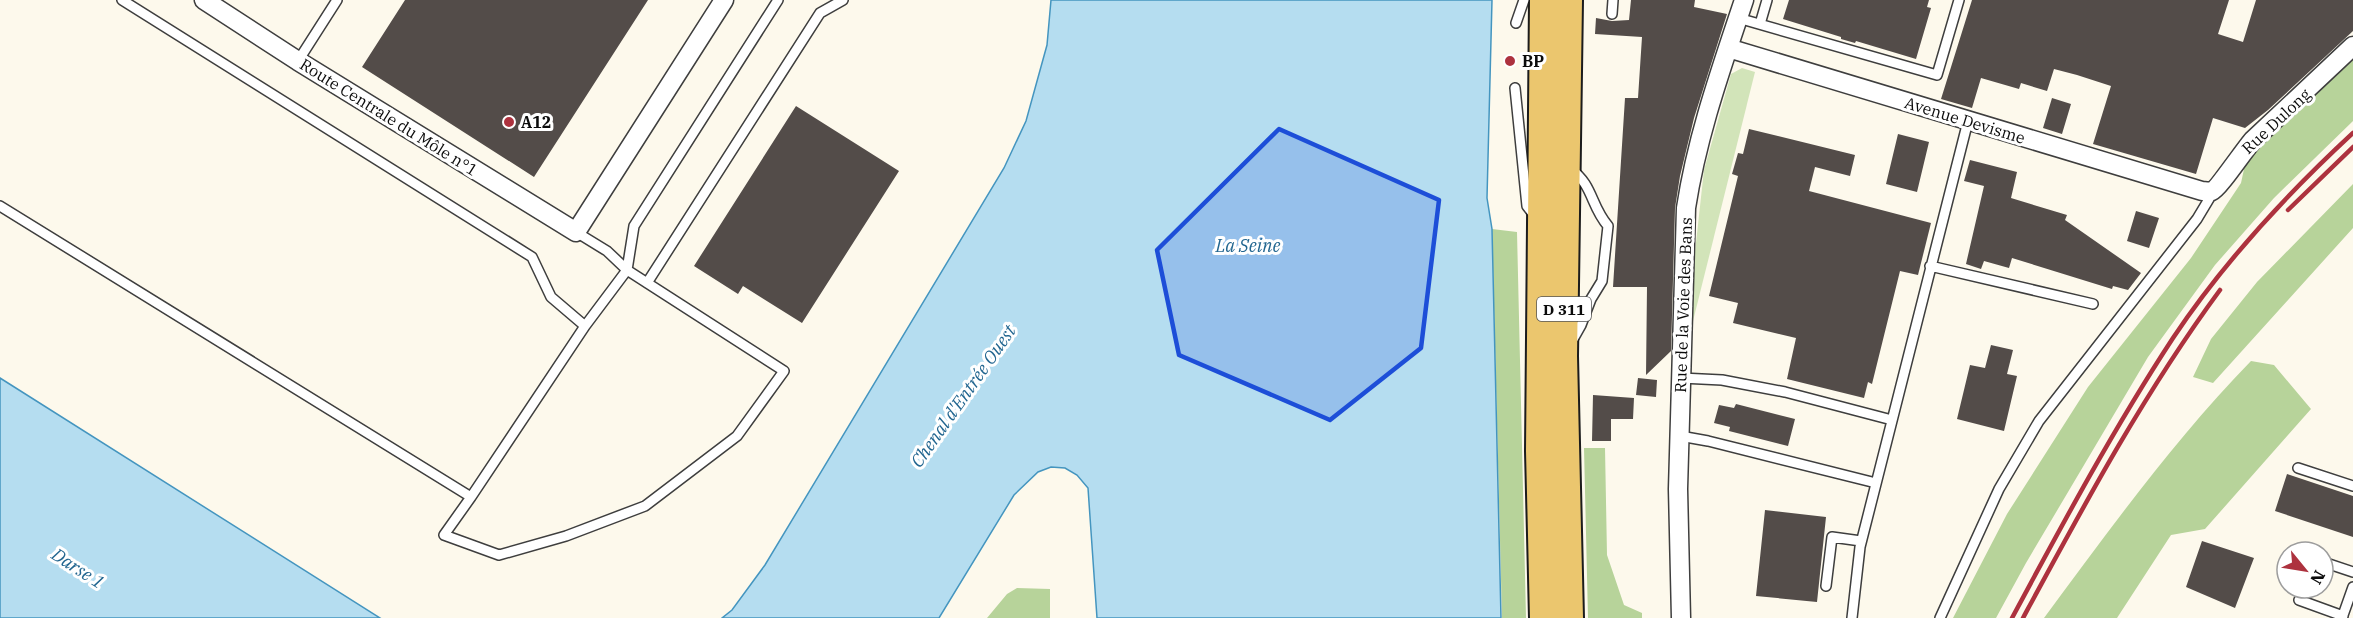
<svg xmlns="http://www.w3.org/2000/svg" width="2353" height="618" font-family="'IBM Plex Serif',serif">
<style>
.green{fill:#d2e4b9}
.forest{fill:#b7d39a}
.water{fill:#b5ddf0;stroke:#4495bf;stroke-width:1.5}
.building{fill:#534c49}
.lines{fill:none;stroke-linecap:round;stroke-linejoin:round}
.lane-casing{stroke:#3e3e3e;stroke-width:12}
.street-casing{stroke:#3e3e3e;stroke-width:21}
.primary-casing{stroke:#1c1c1c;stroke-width:32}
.lane{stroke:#fff;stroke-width:9}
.street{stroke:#fff;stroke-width:18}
.primary{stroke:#ebc66e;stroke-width:28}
.rail{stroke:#ad323e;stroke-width:4.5}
.marked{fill:#1d4ed8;fill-opacity:0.2;stroke:#1d4ed8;stroke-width:4.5;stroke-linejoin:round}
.poi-dot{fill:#ad323e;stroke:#fff;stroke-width:2}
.labels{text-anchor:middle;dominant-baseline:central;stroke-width:6;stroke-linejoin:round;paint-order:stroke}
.shield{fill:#fff;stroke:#545454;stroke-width:1.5}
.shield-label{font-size:15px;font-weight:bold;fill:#0b0b0b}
.poi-label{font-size:16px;font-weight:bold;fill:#0b0b0b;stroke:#fff;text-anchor:start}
.street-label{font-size:16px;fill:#0b0b0b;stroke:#fff}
.water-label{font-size:18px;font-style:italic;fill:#226690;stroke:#fff}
</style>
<rect width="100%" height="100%" fill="#fdf9ec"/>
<path class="green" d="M 1742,68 L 1755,72 L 1693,321 L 1693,270 L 1704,170 L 1731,74 Z"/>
<path class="forest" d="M 2353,60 L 2353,121 L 2274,198 L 2215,265 L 2148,357 L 2026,563 L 1996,618 L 1953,618 L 2007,514 L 2088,387 L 2191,258 L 2241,183 L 2246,160 Z
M 2353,184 L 2353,228 L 2213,383 L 2193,377 L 2211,339 L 2257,282 Z
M 1492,229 L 1517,232 L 1526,618 L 1502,618 Z
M 2251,361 L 2274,365 L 2311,409 L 2205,529 L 2171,535 L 2117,618 L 2044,618 C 2110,529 2174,440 2251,361 Z
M 1584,448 L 1605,448 L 1607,555 L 1624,605 L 1642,613 L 1642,618 L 1588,618 Z
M 1017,588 L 1050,589 L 1050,618 L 987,618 L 1007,594 Z"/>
<path class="water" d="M 1051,0 L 1492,0 L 1487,198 L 1492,229 L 1501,618 L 1097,618 L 1088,488 L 1077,475 L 1065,468 L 1051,467 L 1038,472 L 1014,495 L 939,618 L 722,618 L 732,610 L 765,565 L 1004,168 L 1026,121 L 1047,45 Z
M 0,378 L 380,618 L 0,618 Z"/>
<path class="building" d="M 405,0 L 648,0 L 534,177 L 362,67 Z
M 1631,0 L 1695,0 L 1694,7 L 1727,14 L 1694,118 L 1680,176 L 1675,208 L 1671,351 L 1646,375 L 1647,287 L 1613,287 L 1625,98 L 1638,98 L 1642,37 L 1595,34 L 1596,18 L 1612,21 L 1629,20 Z
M 1789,0 L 1929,0 L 1927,7 L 1931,8 L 1916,59 L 1856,41 L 1855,43 L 1841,39 L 1841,37 L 1783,19 Z
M 1972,0 L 2229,0 L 2218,34 L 2243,42 L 2256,0 L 2353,0 L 2353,31 L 2268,110 L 2245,128 L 2213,118 L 2196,174 L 2093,144 L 2111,86 L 2077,75 L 2054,69 L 2047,91 L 2021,83 L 2019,89 L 1981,78 L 1972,108 L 1941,99 Z
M 2052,98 L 2071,104 L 2062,134 L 2043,128 Z
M 796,106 L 899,171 L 802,323 L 743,286 L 738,294 L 694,266 Z
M 1749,129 L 1855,155 L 1850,176 L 1815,167 L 1809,191 L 1931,223 L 1918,275 L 1900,271 L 1872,384 L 1868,382 L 1864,398 L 1787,379 L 1796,338 L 1733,323 L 1738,303 L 1709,296 L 1738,176 L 1732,174 L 1738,153 L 1743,154 Z
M 1898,134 L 1929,142 L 1917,192 L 1886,184 Z
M 1970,160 L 2017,172 L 2011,198 L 2067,215 L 2065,220 L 2141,273 L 2128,290 L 2113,286 L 2112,289 L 2012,258 L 2009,268 L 1984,261 L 1981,269 L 1966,264 L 1984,186 L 1964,181 Z
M 2136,211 L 2159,218 L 2149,248 L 2127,241 Z
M 1991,345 L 2013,350 L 2007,374 L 2017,376 L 2004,431 L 1957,419 L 1970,365 L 1985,368 Z
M 1638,378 L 1657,380 L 1656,397 L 1636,395 Z
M 1593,395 L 1634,398 L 1633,419 L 1611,419 L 1611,441 L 1592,441 Z
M 1736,404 L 1795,419 L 1788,446 L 1729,431 L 1730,427 L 1714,423 L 1719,405 L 1734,408 Z
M 2287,474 L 2353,496 L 2353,537 L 2275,511 Z
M 1765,510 L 1826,517 L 1817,602 L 1756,596 Z
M 2202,541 L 2254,558 L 2235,608 L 2186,587 Z"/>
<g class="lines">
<defs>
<path id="lane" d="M 122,0 L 532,257 L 551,297 L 585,326
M 1612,14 L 1613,0
M 1738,18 L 1937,75 L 1959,0
M 1516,23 L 1524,0
M 1760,24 L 1767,0
M 298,61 L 337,0
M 1515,88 L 1527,206 L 1534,215
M 1570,168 C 1594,186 1590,205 1608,226 L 1602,281 L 1591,299 L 1581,325 L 1572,341
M 0,206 L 471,497 L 585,326 L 627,270 L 607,251 L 576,232
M 1930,266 L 2093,304
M 647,283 L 820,13 L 843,0
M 1681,378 L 1722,380 L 1785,392 L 1892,420
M 1680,436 L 1708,441 L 1876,483
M 2298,468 L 2353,486
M 471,497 L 444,535 L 499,555 L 566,536 L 645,506 L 737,436 L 784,371 L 627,270 L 634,226 L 778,0
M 2323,562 L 2353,572
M 1826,586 L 1832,537 L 1861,541
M 2299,600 L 2343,616
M 1852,618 L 1860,547 L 1968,121
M 1940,618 L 1999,489 L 2039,421 L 2197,219 L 2209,199 L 2211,191
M 2342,618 L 2353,587"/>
<path id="street" d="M 204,0 L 298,61 L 576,232 L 724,0
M 1728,48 L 2202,191 C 2204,191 2209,192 2212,191 C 2218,189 2245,149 2253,140 L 2353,46
M 1681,618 L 1678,489 L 1686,208 C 1697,136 1721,69 1744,0"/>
<path id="primary" d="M 1544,0 L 1540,451 L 1544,618
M 1568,0 L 1563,356 L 1569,618"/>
</defs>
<use href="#lane" class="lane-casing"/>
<use href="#street" class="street-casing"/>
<use href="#primary" class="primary-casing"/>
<use href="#lane" class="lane"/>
<use href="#street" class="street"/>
<use href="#primary" class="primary"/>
<path class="rail" d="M 2288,210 L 2353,147
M 2012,618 C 2063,523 2114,428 2173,338 C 2223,263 2287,194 2353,133
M 2023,618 C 2084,505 2144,393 2220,290"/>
</g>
<path class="marked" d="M 1279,129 L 1439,200 L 1421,348 L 1330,420 L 1179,355 L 1157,250 Z"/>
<g class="poi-dot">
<circle cx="1510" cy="61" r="6"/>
<circle cx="509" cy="122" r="6"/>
</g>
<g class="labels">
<rect class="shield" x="1537" y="297" width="54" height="24" rx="4.5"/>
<g class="shield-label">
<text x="1564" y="309">D 311</text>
</g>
<g class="poi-label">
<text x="1522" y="61">BP</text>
<text x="521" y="122">A12</text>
</g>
<g class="street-label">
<text transform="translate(389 117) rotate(32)">Route Centrale du Môle n°1</text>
<text transform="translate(1965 120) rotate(17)">Avenue Devisme</text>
<text transform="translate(2276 121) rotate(-43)">Rue Dulong</text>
<text transform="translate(1683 305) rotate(-88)">Rue de la Voie des Bans</text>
</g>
<g class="water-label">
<text x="1248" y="245">La Seine</text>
<text transform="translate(963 396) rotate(-55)">Chenal d'Entrée Ouest</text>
<text transform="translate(78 568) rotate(33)">Darse 1</text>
</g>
</g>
<g transform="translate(2305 570) rotate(120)"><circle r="28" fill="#ffffff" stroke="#9d9d9d" stroke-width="1.5"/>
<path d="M0-4.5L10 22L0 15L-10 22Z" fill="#ad323e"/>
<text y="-9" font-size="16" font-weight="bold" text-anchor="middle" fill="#0b0b0b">N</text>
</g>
</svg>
